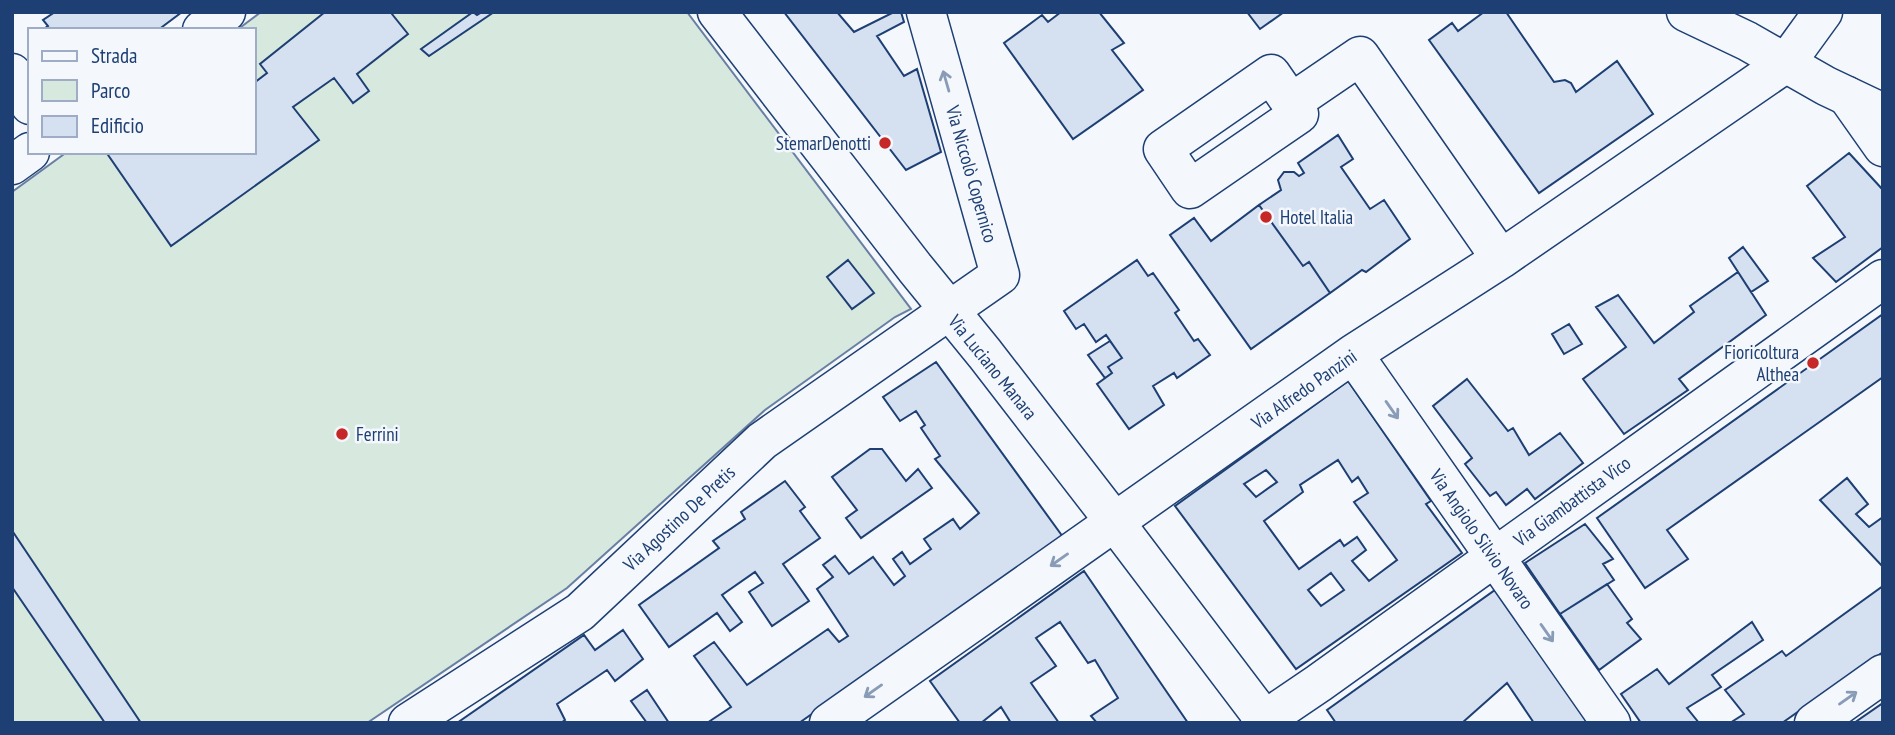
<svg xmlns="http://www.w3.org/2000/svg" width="1895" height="735" font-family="'PT Sans Narrow',sans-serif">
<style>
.green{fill:#d7e8df;stroke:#687fa3;stroke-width:2}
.building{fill:#d5e0f0;stroke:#1d3f73;stroke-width:2;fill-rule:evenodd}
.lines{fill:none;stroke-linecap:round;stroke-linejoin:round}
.minor-casing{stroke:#1d3f73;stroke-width:41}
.major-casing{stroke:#1d3f73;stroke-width:41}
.minor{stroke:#f4f7fb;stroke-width:38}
.major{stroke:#f4f7fb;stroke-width:38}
.oneway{stroke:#889bb7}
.poi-dot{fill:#c62828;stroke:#f4f7fb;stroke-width:2.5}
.labels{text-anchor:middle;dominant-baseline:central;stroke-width:5;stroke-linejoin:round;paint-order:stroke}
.poi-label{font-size:19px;fill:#1d3f73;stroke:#f4f7fb;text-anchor:end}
.street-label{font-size:19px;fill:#1d3f73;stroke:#f4f7fb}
</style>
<rect width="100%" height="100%" fill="#f4f7fb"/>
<path class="green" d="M 261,12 L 687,12 L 911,309 L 895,317 L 765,410 L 567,588 L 367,723 L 12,723 L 12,192 L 67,152 L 254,152 L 254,30 L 237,30 Z"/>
<path class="building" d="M 55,12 L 182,12 L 158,30 L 42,30 L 48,26 L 43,20 Z
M 325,12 L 395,12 L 392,14 L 408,34 L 357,74 L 369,91 L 353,103 L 334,78 L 293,107 L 319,140 L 171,246 L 106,152 L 254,152 L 254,83 L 267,73 L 260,64 Z
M 473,12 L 477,15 L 482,12 L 494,12 L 429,56 L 421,49 Z
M 784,12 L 837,12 L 854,32 L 894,12 L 901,12 L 904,22 L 877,36 L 904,76 L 917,69 L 941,152 L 906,170 Z
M 1061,12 L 1099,12 L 1124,43 L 1112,50 L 1143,90 L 1073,139 L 1004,43 L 1042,15 L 1048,22 Z
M 1247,12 L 1284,12 L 1260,29 Z
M 1484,12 L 1506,12 L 1554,82 L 1565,80 L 1571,83 L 1576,92 L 1617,61 L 1653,114 L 1539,193 L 1429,40 L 1452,23 L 1458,31 Z
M 1338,135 L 1353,159 L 1341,167 L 1370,209 L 1384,200 L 1410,239 L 1366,272 L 1362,270 L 1330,293 L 1309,262 L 1303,266 L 1259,205 L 1281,190 L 1278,180 L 1284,172 L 1294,172 L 1299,176 L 1304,173 L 1298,163 Z
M 1849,153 L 1883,190 L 1883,247 L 1836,282 L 1813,258 L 1845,237 L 1807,186 Z
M 1259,205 L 1303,266 L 1309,262 L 1330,293 L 1251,349 L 1170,235 L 1194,218 L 1211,241 Z
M 1743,247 L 1768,281 L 1751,292 L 1729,258 Z
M 848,260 L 874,293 L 852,309 L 827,277 Z
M 1137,260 L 1148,276 L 1153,273 L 1179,310 L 1175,313 L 1194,341 L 1198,339 L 1210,355 L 1177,378 L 1174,373 L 1153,386 L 1164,405 L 1129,429 L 1097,384 L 1112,373 L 1108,367 L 1122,358 L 1106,335 L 1096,342 L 1084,324 L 1076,329 L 1064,311 Z
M 1738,272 L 1766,315 L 1679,379 L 1688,390 L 1624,434 L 1583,379 L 1626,347 L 1596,307 L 1618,295 L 1654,343 L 1694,312 L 1690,306 Z
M 1883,314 L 1883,377 L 1667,530 L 1688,559 L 1645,588 L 1597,518 Z
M 1569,324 L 1582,344 L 1564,354 L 1552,334 Z
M 1110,341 L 1122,358 L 1108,367 L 1112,373 L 1105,378 L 1088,355 Z
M 936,362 L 1063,537 L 799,723 L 707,723 L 731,707 L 694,656 L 714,642 L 747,685 L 828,629 L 839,642 L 848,636 L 817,589 L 833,577 L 823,565 L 835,556 L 849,574 L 873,557 L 894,585 L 905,576 L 893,559 L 902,552 L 910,564 L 931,549 L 924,539 L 953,519 L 960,529 L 979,513 L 935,459 L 940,456 L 921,428 L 925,425 L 916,411 L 900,421 L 883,397 Z
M 1467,379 L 1508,431 L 1513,428 L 1529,455 L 1560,433 L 1583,463 L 1535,499 L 1527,489 L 1506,505 L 1496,492 L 1490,496 L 1465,464 L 1472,458 L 1433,406 Z
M 1348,381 L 1431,501 L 1426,504 L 1462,553 L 1296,669 L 1175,506 ZM 1338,460 L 1352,482 L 1358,477 L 1368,493 L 1354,502 L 1397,560 L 1369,581 L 1352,561 L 1366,550 L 1357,537 L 1344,546 L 1340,540 L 1299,569 L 1264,521 L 1303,492 L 1300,485 ZM 1266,470 L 1277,482 L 1256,497 L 1244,484 ZM 1331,573 L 1344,590 L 1321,606 L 1308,590 Z
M 870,449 L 882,449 L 906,481 L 918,469 L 932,488 L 861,538 L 846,518 L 857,510 L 832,477 Z
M 1847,478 L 1868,504 L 1856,514 L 1869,527 L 1883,517 L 1883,567 L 1820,500 Z
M 785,481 L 805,507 L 800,511 L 820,538 L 783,564 L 809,601 L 772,626 L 749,592 L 763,583 L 755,572 L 722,595 L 742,622 L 730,631 L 717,613 L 669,647 L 639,605 L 719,548 L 713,541 L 745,519 L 741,512 Z
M 1585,524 L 1613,559 L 1603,564 L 1614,580 L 1560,614 L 1525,563 Z
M 12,532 L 13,532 L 141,723 L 105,723 L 12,587 Z
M 1084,571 L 1188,723 L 1097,723 L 1091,716 L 1118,698 L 1095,660 L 1088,663 L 1060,622 L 1036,638 L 1056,666 L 1031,683 L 1059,723 L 1011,723 L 1001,707 L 981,723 L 960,723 L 930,681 Z
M 1607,584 L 1632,619 L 1627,623 L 1641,639 L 1599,670 L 1560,614 Z
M 1883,586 L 1883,652 L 1782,723 L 1730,723 L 1744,714 L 1725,690 L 1782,651 L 1786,656 Z
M 1495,590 L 1589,723 L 1534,723 L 1507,683 L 1462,723 L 1336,723 L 1327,710 Z
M 1752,622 L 1763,640 L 1712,675 L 1721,687 L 1687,708 L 1699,723 L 1641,723 L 1621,694 L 1657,669 L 1669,684 Z
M 623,630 L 643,659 L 615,681 L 607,670 L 557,704 L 565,720 L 561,723 L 457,723 L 584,635 L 595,650 Z
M 647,690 L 669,723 L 647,723 L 631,701 Z
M 1883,703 L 1883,723 L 1854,723 Z"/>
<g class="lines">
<defs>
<path id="minor" d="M 717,12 L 915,268 L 985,354 L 1114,521 L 1267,723
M 202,30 L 226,12
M 12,73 L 30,105
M 1847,96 L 1883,147
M 1291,103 L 1299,114 L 1190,189 L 1163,149 L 1271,74 L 1291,103 L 1360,56 L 1501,259
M 12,165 L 30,152
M 1353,354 L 1611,723
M 408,723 L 580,612 L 762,441 L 1000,275 L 926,12
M 829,723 L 1353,354 L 1501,259 L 1786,63 L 1823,12
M 1260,723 L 1319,683 L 1883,279
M 1814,723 L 1883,674"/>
<path id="major" d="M 1686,12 L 1747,41 L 1826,86 L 1883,113"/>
</defs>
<use href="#minor" class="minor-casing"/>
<use href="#major" class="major-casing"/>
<use href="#minor" class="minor"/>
<use href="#major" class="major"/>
</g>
<defs><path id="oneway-shaft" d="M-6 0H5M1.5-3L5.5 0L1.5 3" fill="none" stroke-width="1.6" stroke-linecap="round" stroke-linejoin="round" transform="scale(1.75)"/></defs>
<g class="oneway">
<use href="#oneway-shaft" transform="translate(946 81) rotate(-106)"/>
<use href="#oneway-shaft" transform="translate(1392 410) rotate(55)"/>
<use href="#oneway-shaft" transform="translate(1059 560) rotate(145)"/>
<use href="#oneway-shaft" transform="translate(1547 633) rotate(55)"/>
<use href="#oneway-shaft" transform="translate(873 691) rotate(145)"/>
<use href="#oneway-shaft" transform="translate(1848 698) rotate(-35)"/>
</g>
<g class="poi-dot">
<circle cx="885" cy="143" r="7"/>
<circle cx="1266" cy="217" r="7"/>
<circle cx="1813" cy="363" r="7"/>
<circle cx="342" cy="434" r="7"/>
</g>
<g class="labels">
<g class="poi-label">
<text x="871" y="143">StemarDenotti</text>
<text x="1280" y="217" text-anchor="start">Hotel Italia</text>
<text x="1799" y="352">Fioricoltura<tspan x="1799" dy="22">Althea</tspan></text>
<text x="356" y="434" text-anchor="start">Ferrini</text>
</g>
<g class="street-label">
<text transform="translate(972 174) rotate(74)">Via Niccolò Copernico</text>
<text transform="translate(993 367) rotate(51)">Via Luciano Manara</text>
<text transform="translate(1304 389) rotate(-35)">Via Alfredo Panzini</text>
<text transform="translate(1572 501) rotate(-36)">Via Giambattista Vico</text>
<text transform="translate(679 518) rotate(-43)">Via Agostino De Pretis</text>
<text transform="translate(1482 539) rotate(55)">Via Angiolo Silvio Novaro</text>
</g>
</g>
<rect width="1895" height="735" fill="none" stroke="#1d3f73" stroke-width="28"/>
<rect x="28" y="28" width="228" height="126" fill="#f4f7fb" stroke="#9eadc5" stroke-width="2"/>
<rect x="42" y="51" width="35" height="10" fill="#f4f7fb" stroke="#9eadc5" stroke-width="2"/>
<text x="91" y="63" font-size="21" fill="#1d3f73">Strada</text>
<rect x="42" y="80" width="35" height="21" fill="#d7e8df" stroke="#9eadc5" stroke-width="2"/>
<text x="91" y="98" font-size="21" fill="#1d3f73">Parco</text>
<rect x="42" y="116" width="35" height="21" fill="#d5e0f0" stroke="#9eadc5" stroke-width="2"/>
<text x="91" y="133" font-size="21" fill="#1d3f73">Edificio</text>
</svg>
